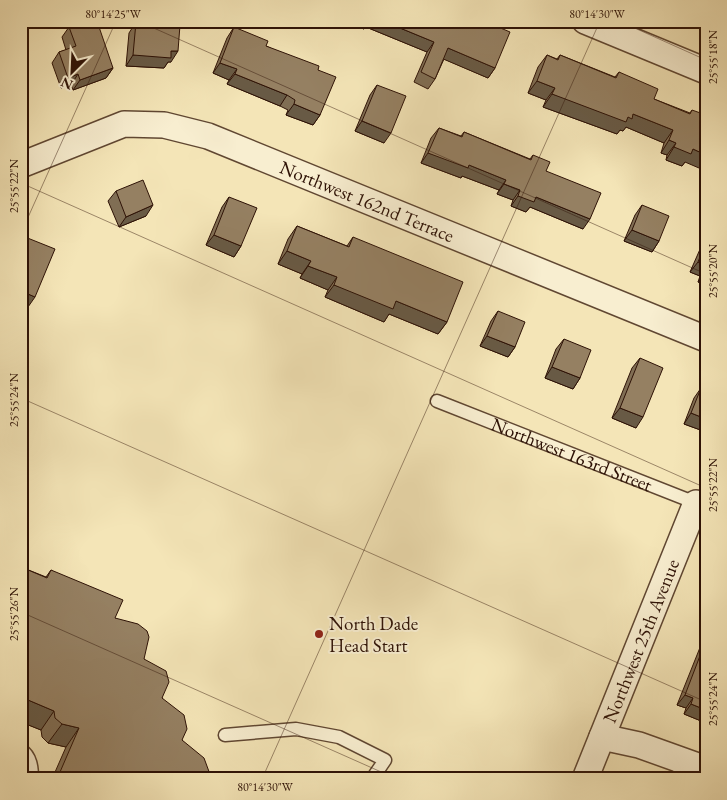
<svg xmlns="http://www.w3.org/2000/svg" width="727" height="800" font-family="'EB Garamond',serif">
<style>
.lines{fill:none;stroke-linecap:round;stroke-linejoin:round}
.service-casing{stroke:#604732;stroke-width:15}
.minor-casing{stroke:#604732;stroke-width:28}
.service{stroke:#f8eed0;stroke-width:12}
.minor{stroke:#f8eed0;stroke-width:25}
.wall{fill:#806e54;stroke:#2e1206}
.shaded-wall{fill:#685a45;stroke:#2e1206}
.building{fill:#958062;stroke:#2e1206}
.ticks{fill:none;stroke:#2e1206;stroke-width:1;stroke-opacity:0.45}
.poi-dot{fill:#8f2418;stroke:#f8eed0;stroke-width:2}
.labels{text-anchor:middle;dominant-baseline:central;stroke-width:4;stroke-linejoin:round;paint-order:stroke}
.street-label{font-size:19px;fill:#2e1206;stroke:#f8eed0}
.poi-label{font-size:19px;fill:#2e1206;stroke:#f8eed0;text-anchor:start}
.neatline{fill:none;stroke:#2e1206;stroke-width:2}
.ticks-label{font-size:12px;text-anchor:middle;fill:#2e1206}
</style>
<rect width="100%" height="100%" fill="#f4e5b7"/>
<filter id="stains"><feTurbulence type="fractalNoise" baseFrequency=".004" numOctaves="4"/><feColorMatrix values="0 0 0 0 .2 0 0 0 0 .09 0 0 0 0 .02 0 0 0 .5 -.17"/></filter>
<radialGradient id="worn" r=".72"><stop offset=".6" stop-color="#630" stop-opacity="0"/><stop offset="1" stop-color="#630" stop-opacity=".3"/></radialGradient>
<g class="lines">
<defs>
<g id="service">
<path id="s1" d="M 437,401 L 696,503"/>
<path d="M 225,735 L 296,729 L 339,737 L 385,760 L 372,779"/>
<path d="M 21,750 C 31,756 32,768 32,779"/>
<path d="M 676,779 L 685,761"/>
</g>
<g id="minor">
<path d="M 585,21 L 706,71"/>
<path id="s2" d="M 21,165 L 124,124 L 164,125 L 208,136 L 706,339"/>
<path d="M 602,737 L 639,745 L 706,769"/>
<path id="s3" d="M 585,779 L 696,503 L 706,507"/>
</g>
</defs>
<use href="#service" class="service-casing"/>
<use href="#minor" class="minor-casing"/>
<use href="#service" class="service"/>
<use href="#minor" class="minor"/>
</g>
<path class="wall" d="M 327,21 L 484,21 L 495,68 L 488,78 L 444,59 L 435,79 L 428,89 L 414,82 L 427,52 L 366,27 L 364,29 L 346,22 L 342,27 Z
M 136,22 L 171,62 L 168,62 L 164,68 L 126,66 L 129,33 Z
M 69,27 L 113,68 L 106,78 L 73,90 L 71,85 L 61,88 L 52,63 L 59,52 L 66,50 L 62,37 Z
M 234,27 L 266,46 L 318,70 L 320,115 L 313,125 L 286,115 L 288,110 L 280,106 L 227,84 L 229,80 L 213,73 L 227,38 Z
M 547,55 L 557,59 L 560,55 L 615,77 L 619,72 L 654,99 L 690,113 L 692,110 L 685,162 L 682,166 L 666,160 L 667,155 L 661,153 L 664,143 L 626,127 L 623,131 L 620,130 L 617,134 L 543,107 L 546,100 L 528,93 L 538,67 Z
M 377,85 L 384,143 L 355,131 L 370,95 Z
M 439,128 L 461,136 L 464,132 L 530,159 L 533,155 L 546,171 L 583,229 L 530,207 L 526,212 L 511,206 L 513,200 L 497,194 L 499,190 L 462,176 L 461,178 L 421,163 L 431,138 Z
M 116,191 L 146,216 L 119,227 L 108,201 Z
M 229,197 L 241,246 L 234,257 L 206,245 L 222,207 Z
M 642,205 L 659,241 L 652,252 L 624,241 L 635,215 Z
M 297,226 L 347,246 L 353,237 L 447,322 L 438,334 L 389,314 L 384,322 L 325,297 L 328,290 L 300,278 L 302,274 L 278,264 L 288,239 Z
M 706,240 L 706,285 L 698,282 L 700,276 L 690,272 L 701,247 Z
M 498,311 L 515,347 L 508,357 L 480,346 L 491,321 Z
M 564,339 L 580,378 L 573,389 L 545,378 L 556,349 Z
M 640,358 L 636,428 L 612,418 L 632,368 Z
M 701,388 L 706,390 L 706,432 L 684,424 L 694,398 Z
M 21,567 L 46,577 L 51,570 L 115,618 L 144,659 L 182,740 L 210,779 L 52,779 L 66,747 L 48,743 L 42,737 L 41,730 L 21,722 Z
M 706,636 L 706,723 L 684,714 L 686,708 L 677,705 L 703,640 Z"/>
<path class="shaded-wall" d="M 327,21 L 383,21 L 434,42 L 427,52 L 366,27 L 364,29 L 346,22 L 342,27 Z
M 448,48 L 495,68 L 488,78 L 441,58 Z
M 171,51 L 178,51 L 171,62 L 168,62 L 164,68 L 126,66 L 133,55 Z
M 220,63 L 237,69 L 229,80 L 213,73 Z
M 113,68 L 106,78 L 73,90 L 80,80 Z
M 78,74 L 71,85 L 61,88 L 68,78 Z
M 235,74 L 287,95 L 280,106 L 227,84 Z
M 537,81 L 555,88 L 546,100 L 528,93 Z
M 26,89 L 21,96 L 21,91 Z
M 552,94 L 628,117 L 633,114 L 673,130 L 664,143 L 626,127 L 623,131 L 620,130 L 617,134 L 543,107 Z
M 294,104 L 320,115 L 313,125 L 286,115 Z
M 362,121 L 391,133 L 384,143 L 355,131 Z
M 669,140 L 676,143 L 667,155 L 661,153 Z
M 674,147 L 693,149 L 706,155 L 706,171 L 685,162 L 682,166 L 666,160 Z
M 428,153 L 469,165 L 506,180 L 499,190 L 462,176 L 461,178 L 421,163 Z
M 504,184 L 520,190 L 513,200 L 497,194 Z
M 518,196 L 536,197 L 590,219 L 583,229 L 530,207 L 526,212 L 511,206 Z
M 153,205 L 146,216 L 119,227 L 126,217 Z
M 632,230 L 659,241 L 652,252 L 624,241 Z
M 214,235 L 241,246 L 234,257 L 206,245 Z
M 287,251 L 311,261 L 302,274 L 278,264 Z
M 698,262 L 706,265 L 706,268 L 700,276 L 690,272 Z
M 308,266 L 337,277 L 328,290 L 300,278 Z
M 705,272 L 706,272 L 706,285 L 698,282 Z
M 334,285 L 396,301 L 447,322 L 438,334 L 389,314 L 384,322 L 325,297 Z
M 21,291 L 35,297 L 28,307 L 21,304 Z
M 487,336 L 515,347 L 508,357 L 480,346 Z
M 552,367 L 580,378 L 573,389 L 545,378 Z
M 620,408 L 643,417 L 636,428 L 612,418 Z
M 691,413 L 706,419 L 706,432 L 684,424 Z
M 685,695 L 693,698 L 686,708 L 677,705 Z
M 21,697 L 54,711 L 41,730 L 21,722 Z
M 691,704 L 706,710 L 706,723 L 684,714 Z
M 62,724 L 79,728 L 66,747 L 48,743 Z
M 161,772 L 176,779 L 150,779 Z"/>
<path class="building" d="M 86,21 L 97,21 L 113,68 L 80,80 L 78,74 L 68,78 L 59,52 L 76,46 L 69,27 Z
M 383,21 L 484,21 L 510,32 L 495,68 L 448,48 L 435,79 L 421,72 L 434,42 Z
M 136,22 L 180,25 L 178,51 L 171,51 L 171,58 L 133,55 Z
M 234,27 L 268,41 L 266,46 L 319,66 L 318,70 L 336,77 L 320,115 L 294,104 L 295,100 L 287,95 L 235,74 L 237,69 L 220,63 Z
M 547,55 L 558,60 L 560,55 L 616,78 L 619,72 L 658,89 L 654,99 L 690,114 L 692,110 L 706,115 L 706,155 L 693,149 L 691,154 L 674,147 L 676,143 L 669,140 L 673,130 L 633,114 L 632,119 L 628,117 L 626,122 L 552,94 L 555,88 L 537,81 Z
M 21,77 L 26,89 L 21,91 Z
M 377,85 L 406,96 L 391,133 L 362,121 Z
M 439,128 L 462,137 L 464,132 L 531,160 L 533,155 L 550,162 L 546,171 L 601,193 L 590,219 L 536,197 L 534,202 L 518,196 L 520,190 L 504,184 L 506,180 L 469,165 L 468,168 L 428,153 Z
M 143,180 L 153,205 L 126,217 L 116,191 Z
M 229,197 L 257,208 L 241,246 L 214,235 Z
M 642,205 L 669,216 L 659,241 L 632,230 Z
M 297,226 L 349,247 L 353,237 L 463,282 L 447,322 L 396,301 L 393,309 L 334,285 L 337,277 L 308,266 L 311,261 L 287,251 Z
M 25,237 L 55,249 L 35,297 L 21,291 L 21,246 Z
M 706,242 L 706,265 L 698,262 Z
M 498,311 L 525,322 L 515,347 L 487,336 Z
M 564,339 L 591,350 L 580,378 L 552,367 Z
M 640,358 L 663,368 L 643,417 L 620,408 Z
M 701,388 L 706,390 L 706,419 L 691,413 Z
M 21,567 L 47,578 L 51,570 L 123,600 L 115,618 L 138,624 L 147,631 L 149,637 L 144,659 L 166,671 L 169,682 L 162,698 L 184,715 L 187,729 L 182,740 L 204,758 L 211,777 L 206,779 L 176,779 L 161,772 L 150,779 L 57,779 L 79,728 L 62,724 L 55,718 L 54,711 L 21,697 Z
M 706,640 L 706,710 L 691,704 L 693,698 L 685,695 Z
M 639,775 L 647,779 L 638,779 Z"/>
<path class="ticks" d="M 138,21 L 706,274M 619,21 L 706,60M 21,183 L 706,488M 21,233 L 116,21M 21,398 L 706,702M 21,612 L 397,779M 262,779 L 600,21"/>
<circle class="poi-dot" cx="319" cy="634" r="5"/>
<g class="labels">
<g class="street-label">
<text stroke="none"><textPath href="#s2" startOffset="368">Northwest 162nd Terrace</textPath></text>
<text stroke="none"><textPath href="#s1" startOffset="145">Northwest 163rd Street</textPath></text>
<text stroke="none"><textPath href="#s3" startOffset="149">Northwest 25th Avenue</textPath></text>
</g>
<g class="poi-label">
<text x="329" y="623">North Dade<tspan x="329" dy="22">Head Start</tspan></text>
</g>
</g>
<rect width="727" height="800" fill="none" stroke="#f4e5b7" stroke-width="55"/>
<g transform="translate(72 72) rotate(204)" stroke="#f8eed0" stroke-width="4" paint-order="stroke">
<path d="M0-4L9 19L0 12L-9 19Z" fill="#2e1206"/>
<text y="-8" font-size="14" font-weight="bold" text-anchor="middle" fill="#2e1206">N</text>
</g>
<rect x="28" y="28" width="672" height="744" class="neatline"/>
<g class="ticks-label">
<text x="113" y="18">80°14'25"W</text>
<text x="597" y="18">80°14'30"W</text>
<text transform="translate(713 57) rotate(-90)" y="4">25°55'18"N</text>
<text transform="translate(14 186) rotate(-90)" y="4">25°55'22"N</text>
<text transform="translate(713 271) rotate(-90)" y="4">25°55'20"N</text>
<text transform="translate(14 400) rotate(-90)" y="4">25°55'24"N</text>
<text transform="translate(713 485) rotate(-90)" y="4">25°55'22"N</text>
<text transform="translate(14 614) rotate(-90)" y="4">25°55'26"N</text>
<text transform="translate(713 699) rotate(-90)" y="4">25°55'24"N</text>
<text x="265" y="791">80°14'30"W</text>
</g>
<rect width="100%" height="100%" filter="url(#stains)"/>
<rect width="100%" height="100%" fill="url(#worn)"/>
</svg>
